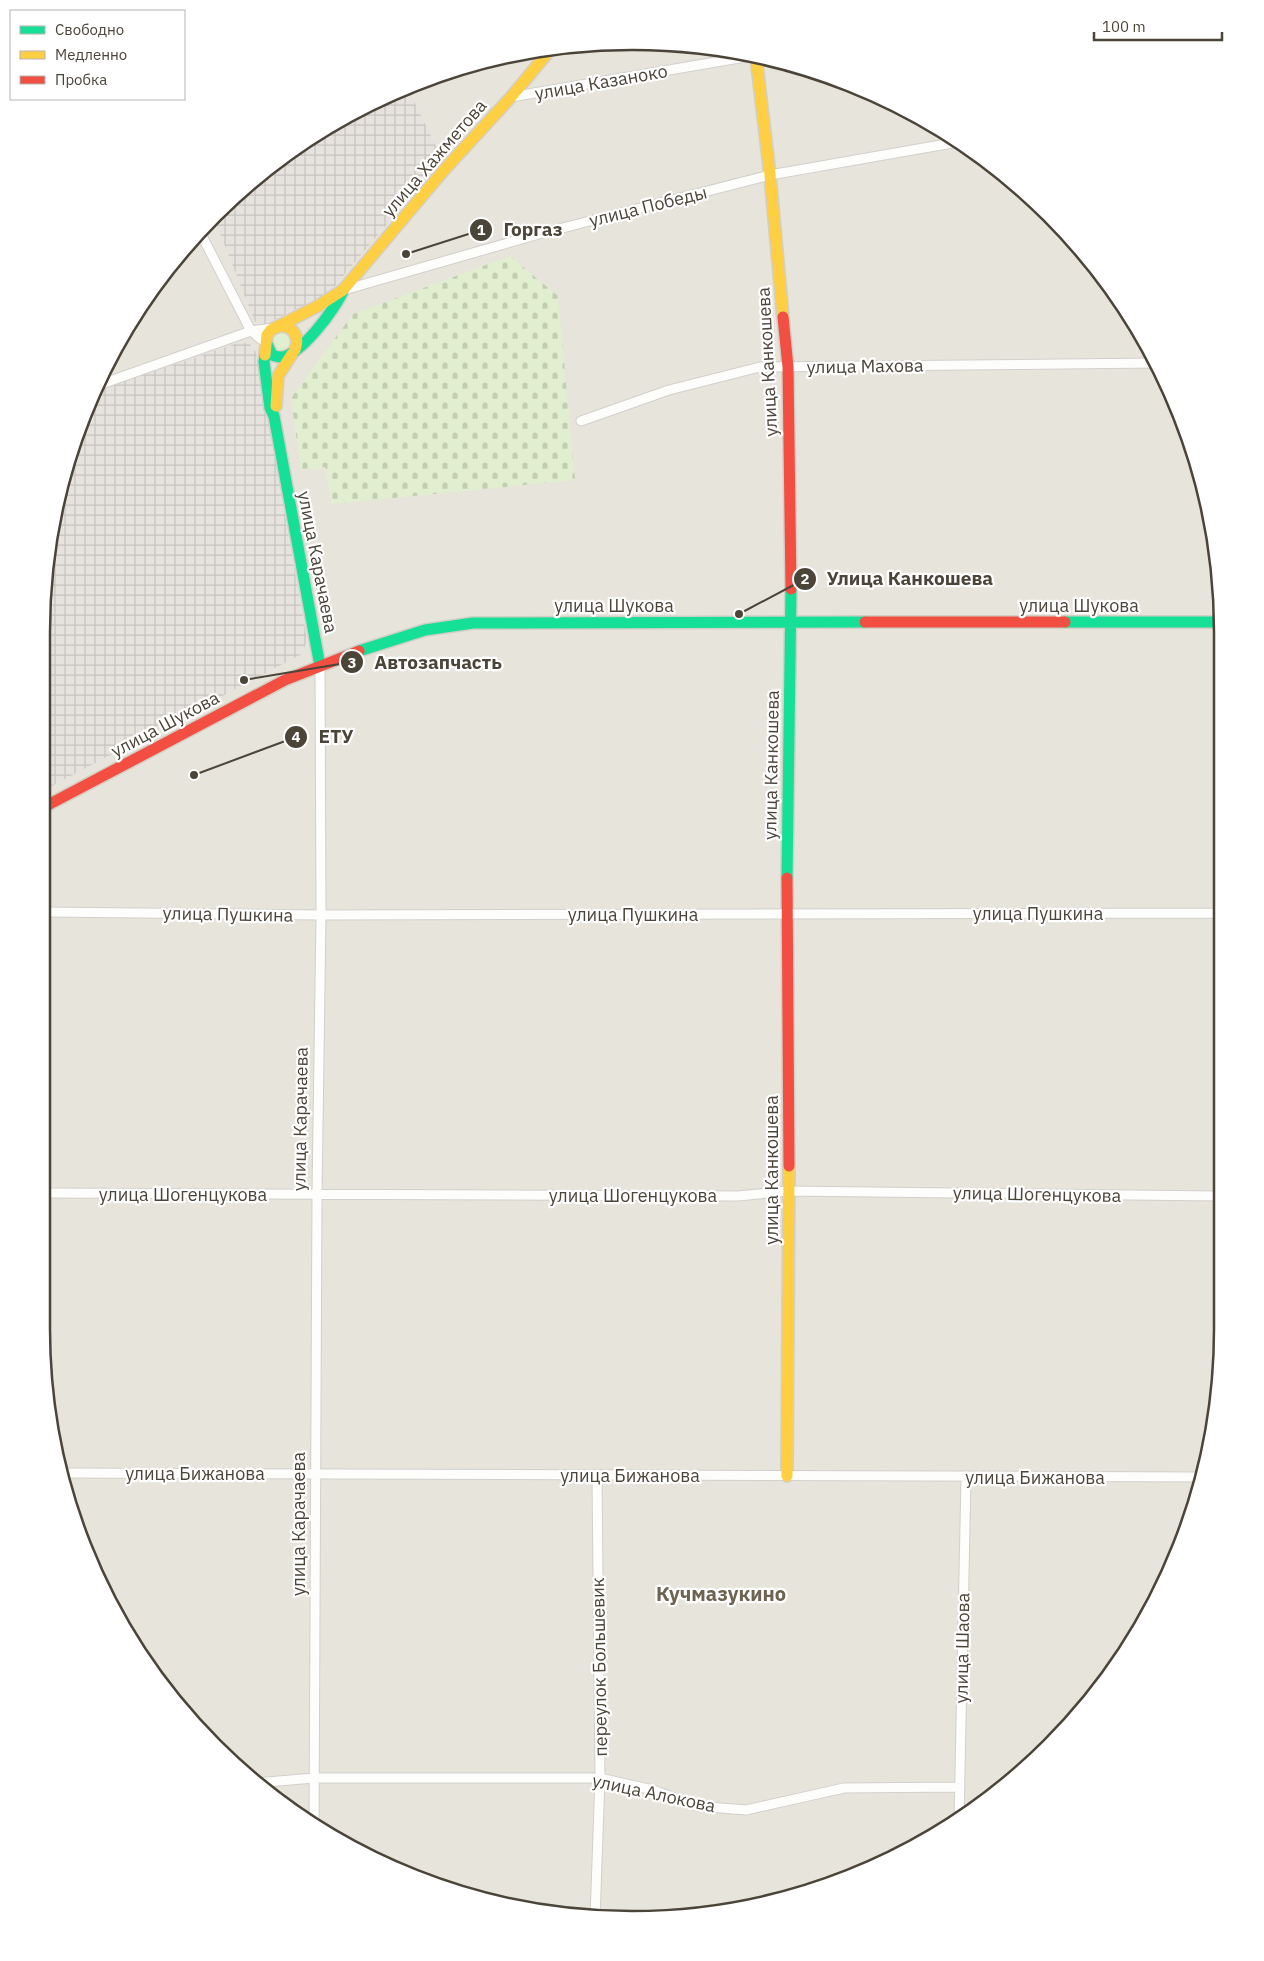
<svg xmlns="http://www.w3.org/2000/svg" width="1264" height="1961" font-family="'IBM Plex Sans',sans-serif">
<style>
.residential{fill:#e7e4dc;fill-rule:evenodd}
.industrial{fill:url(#industrial-grid)}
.green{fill:#e1eecf}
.cemetery{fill:url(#cemetery-stones)}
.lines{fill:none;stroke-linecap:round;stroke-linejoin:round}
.street-casing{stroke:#d2d0cb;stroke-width:11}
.fast-casing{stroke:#d3cfc5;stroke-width:14}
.slow-casing{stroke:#d3cfc5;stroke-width:14}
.jam-casing{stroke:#d3cfc5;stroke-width:14}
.street{stroke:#fdfdfc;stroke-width:9}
.fast{stroke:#16e098;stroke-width:11}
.slow{stroke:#ffcf43;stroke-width:11}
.jam{stroke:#f24e42;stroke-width:11}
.labels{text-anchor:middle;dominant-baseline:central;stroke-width:4.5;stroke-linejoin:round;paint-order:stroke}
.street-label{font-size:18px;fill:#4b4439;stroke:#fff}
.quarter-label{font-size:20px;font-weight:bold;fill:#6e6250;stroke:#fff}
.rim{fill:none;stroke:#4b4439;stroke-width:2.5}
.leader{fill:none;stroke:#4b4439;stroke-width:2}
.callout-dot{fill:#4b4439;stroke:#fff;stroke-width:2}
.mark-label{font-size:15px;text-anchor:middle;font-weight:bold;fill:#fff}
.callout-label{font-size:19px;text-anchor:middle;font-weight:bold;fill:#4b4439;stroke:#fff;stroke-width:4.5;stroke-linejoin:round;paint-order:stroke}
</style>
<defs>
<pattern id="industrial-grid" width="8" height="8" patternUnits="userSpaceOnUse" patternTransform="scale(1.25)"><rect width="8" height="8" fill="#e6e2de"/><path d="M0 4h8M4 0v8" fill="none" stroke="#c7c3bf"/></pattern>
<pattern id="cemetery-stones" width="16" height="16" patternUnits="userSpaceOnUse" patternTransform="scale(1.25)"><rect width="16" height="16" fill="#e1eecf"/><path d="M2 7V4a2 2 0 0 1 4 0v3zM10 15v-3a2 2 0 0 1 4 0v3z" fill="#c3cdb2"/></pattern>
</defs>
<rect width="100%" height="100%" fill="#f4f2ee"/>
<path class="residential" d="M 593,43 L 709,46 L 822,73 L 927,120 L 1021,188 L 1101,273 L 1162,371 L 1203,479 L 1221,594 L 1218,1406 L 1178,1555 L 1143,1625 L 1076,1718 L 960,1820 L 858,1875 L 785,1900 L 709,1915 L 594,1918 L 442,1888 L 337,1841 L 273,1798 L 214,1747 L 141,1657 L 73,1519 L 46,1406 L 46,555 L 73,442 L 102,371 L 188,243 L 272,164 L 370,102 L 479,61 ZM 558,296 L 332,504 L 325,467 L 301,470 Z"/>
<path class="industrial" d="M 404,90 L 411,95 L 442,159 L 329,293 L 266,324 L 255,322 L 214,218 L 272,163 L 370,102 Z
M 241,342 L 250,344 L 256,352 L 307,640 L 302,654 L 46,789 L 46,555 L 73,442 L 93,392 Z"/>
<path class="green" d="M 280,331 L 287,332 L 292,337 L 290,347 L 280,352 L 274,348 L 272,338 Z"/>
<path class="cemetery" d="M 510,256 L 558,296 L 575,480 L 332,504 L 325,467 L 301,470 L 291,398 L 353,314 Z"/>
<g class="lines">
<defs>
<path id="street" d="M 511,97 L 751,56
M 200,232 L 251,331 L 267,344
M 344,290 L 539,234 L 770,175 L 958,142
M 96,386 L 251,331 L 274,328
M 581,421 L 669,390 L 760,367 L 1157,363
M 46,912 L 321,915 L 1220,913
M 1220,952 L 1220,891
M 46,1193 L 738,1196 L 788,1191 L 1219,1196
M 62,1473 L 1199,1477
M 255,1783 L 314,1778 L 600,1778 L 653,1790 L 697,1806 L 746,1810 L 844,1788 L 960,1787
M 959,1821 L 966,1476
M 314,1826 L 317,1195 L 321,915 L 320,666
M 595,1918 L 600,1778 L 597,1475"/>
<path id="fast" d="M 267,344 L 272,355 C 275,356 277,357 280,357 C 299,358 336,308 343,291
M 265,355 L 264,362 L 270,408 L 274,416 L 320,666
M 1065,622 L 1221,622
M 359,651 L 425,630 L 473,623 L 865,622
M 787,878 L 791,589"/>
<path id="slow" d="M 756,57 L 770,175 L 783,317
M 278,326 C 293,325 300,336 295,350
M 265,355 L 267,335 L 271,330 L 318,306 L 343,290 L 444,170 L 511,97 L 550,50
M 276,406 L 278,376 L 292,354
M 787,1476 L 789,1166"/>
<path id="jam" d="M 783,317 L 788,367 L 791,589
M 865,622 L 1065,622
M 46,806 L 285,680 L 359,651
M 787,878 L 789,1166"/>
</defs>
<use href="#street" class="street-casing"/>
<use href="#fast" class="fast-casing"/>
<use href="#slow" class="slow-casing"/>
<use href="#jam" class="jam-casing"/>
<use href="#street" class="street"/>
<use href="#fast" class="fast"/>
<use href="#slow" class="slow"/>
<use href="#jam" class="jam"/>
</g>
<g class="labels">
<g class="street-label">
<text transform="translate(601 82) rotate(-10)">улица Казаноко</text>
<text transform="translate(434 158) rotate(-49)">улица Хажметова</text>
<text transform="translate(648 206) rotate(-14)">улица Победы</text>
<text transform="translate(767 362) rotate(-93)">улица Канкошева</text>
<text transform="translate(865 366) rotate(-1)">улица Махова</text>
<text transform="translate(318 562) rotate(79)">улица Карачаева</text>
<text x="614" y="605">улица Шукова</text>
<text x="1079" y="605">улица Шукова</text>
<text transform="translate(165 724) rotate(-28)">улица Шукова</text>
<text transform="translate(771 765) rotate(-89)">улица Канкошева</text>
<text x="1038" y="913">улица Пушкина</text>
<text transform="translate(228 914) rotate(1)">улица Пушкина</text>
<text x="633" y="914">улица Пушкина</text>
<text transform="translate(300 1119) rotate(-89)">улица Карачаева</text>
<text transform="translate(771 1170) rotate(-90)">улица Канкошева</text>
<text x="183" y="1194">улица Шогенцукова</text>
<text transform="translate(1037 1194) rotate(1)">улица Шогенцукова</text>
<text x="633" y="1195">улица Шогенцукова</text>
<text x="195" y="1473">улица Бижанова</text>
<text x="630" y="1475">улица Бижанова</text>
<text x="1035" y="1477">улица Бижанова</text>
<text transform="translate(298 1524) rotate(-90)">улица Карачаева</text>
<text transform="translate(962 1648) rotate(-89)">улица Шаова</text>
<text transform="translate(599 1667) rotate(-91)">переулок Большевик</text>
<text transform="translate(654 1793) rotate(12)">улица Алокова</text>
</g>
<g class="quarter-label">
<text x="721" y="1593">Кучмазукино</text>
</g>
</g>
<path d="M0 0H1264V1961H0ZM632 50H632A582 582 0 0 1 1214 632V1329A582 582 0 0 1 632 1911H632A582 582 0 0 1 50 1329V632A582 582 0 0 1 632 50Z" fill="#fff" fill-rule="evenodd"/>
<path class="rim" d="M632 50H632A582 582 0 0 1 1214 632V1329A582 582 0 0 1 632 1911H632A582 582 0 0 1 50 1329V632A582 582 0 0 1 632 50Z"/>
<path class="leader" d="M406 254L481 230M739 614L805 579M244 680L352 662M194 775L296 737"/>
<g class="callout-dot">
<circle cx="406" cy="254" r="5"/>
<circle cx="739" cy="614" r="5"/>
<circle cx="244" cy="680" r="5"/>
<circle cx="194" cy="775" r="5"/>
<circle cx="481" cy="230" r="12"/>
<circle cx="805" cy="579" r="12"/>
<circle cx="352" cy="662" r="12"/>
<circle cx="296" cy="737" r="12"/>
</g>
<g class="mark-label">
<text x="481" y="235">1</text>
<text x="805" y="584">2</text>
<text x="352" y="668">3</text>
<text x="296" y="742">4</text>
</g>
<g class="callout-label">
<text x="533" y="236">Горгаз</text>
<text x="910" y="585">Улица Канкошева</text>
<text x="438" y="669">Автозапчасть</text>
<text x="336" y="743">ЕТУ</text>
</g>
<rect x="10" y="10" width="175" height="90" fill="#ffffff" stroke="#b7b4b0"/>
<rect x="20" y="26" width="25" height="8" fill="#16e098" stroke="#b7b4b0"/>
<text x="55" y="35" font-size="15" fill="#4b4439">Свободно</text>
<rect x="20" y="51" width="25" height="8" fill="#ffcf43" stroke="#b7b4b0"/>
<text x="55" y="60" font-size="15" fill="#4b4439">Медленно</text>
<rect x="20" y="76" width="25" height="8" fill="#f24e42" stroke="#b7b4b0"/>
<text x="55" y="85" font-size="15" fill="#4b4439">Пробка</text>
<path d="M1094 32v8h128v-8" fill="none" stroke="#4b4439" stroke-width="2.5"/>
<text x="1102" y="32" font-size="15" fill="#4b4439" stroke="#ffffff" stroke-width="4" paint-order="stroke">100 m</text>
</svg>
